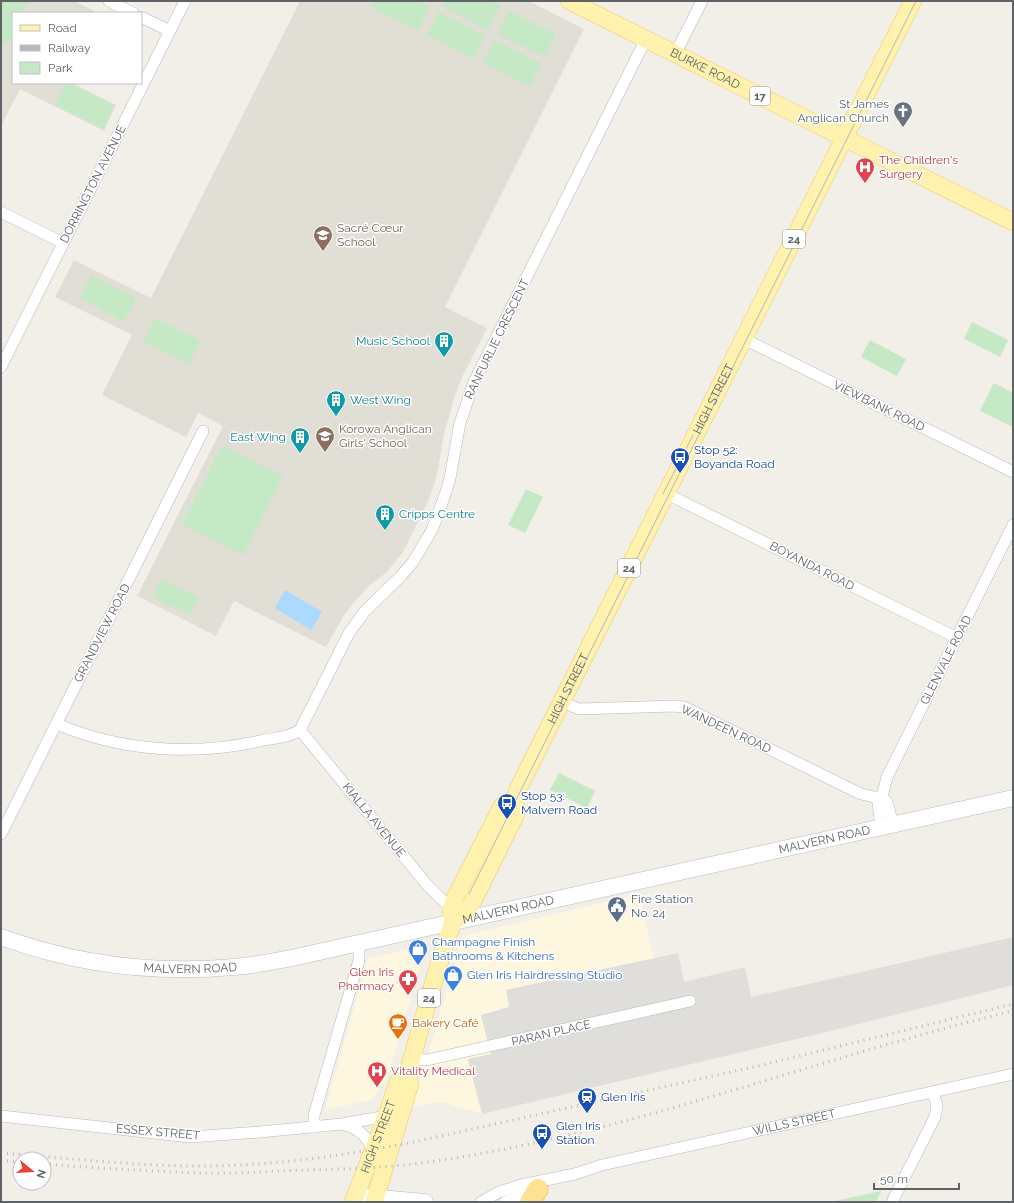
<svg xmlns="http://www.w3.org/2000/svg" width="1014" height="1203" font-family="Raleway,sans-serif">
<style>
.commercial{fill:#fef7e0}
.industrial{fill:#e0deda}
.education{fill:#e1ded6}
.green{fill:#c5e8c5}
.water{fill:#aadaff}
.lines{fill:none;stroke-linecap:round;stroke-linejoin:round}
.street-casing{stroke:#b5b8bc;stroke-width:12}
.secondary-casing{stroke:#b6babf;stroke-width:17}
.primary-casing{stroke:#f2c960;stroke-width:18}
.highway-casing{stroke:#f9ab00;stroke-width:21}
.street{stroke:#fff;stroke-width:11}
.secondary{stroke:#fff;stroke-width:16}
.primary{stroke:#fff2af;stroke-width:17}
.highway{stroke:#fde293;stroke-width:20}
.tram{stroke:#b6b7b8;stroke-width:1}
.rail{stroke:#b6b7b8;stroke-width:3;stroke-dasharray:1 5;stroke-linecap:butt}
.labels{text-anchor:middle;dominant-baseline:central;stroke-width:3;stroke-linejoin:round;paint-order:stroke}
.shield{fill:#fff;stroke:#8f9295;stroke-width:1}
.shield-label{font-size:11px;font-weight:bold;fill:#5f6368}
.street-label{font-size:12px;fill:#5f6368;stroke:#fff}
.worship-label{font-size:12px;fill:#5b616d;stroke:#fff;text-anchor:end}
.health-label{font-size:12px;fill:#be3a42;stroke:#fff;text-anchor:start}
.education-label{font-size:12px;fill:#785e54;stroke:#fff;text-anchor:start}
.culture-label{font-size:12px;fill:#0d838f;stroke:#fff;text-anchor:end}
.transit-label{font-size:12px;fill:#164399;stroke:#fff;text-anchor:start}
.service-label{font-size:12px;fill:#4e5e75;stroke:#fff;text-anchor:start}
.shop-label{font-size:12px;fill:#366cbe;stroke:#fff;text-anchor:start}
.food-label{font-size:12px;fill:#c56008;stroke:#fff;text-anchor:start}
</style>
<rect width="100%" height="100%" fill="#f1efe8"/>
<path class="commercial" d="M 639,894 L 654,959 L 506,990 L 510,1007 L 481,1015 L 491,1054 L 468,1059 L 482,1114 L 442,1102 L 412,1107 L 463,936 Z
M 422,946 L 425,949 L 387,1079 L 373,1099 L 325,1110 L 368,959 Z"/>
<path class="industrial" d="M 1013,937 L 1013,985 L 847,1027 L 482,1114 L 468,1059 L 491,1054 L 481,1015 L 509,1007 L 506,990 L 678,953 L 684,982 L 745,967 L 751,997 L 831,979 Z"/>
<path class="education" d="M 1,1 L 74,1 L 94,11 L 93,13 L 13,13 L 13,83 L 72,83 L 116,105 L 104,131 L 20,89 L 1,126 Z
M 300,1 L 529,1 L 584,29 L 445,307 L 487,328 L 462,377 L 455,395 L 444,434 L 436,479 L 429,499 L 403,552 L 387,572 L 370,585 L 355,601 L 343,617 L 326,647 L 234,601 L 216,636 L 137,596 L 223,426 L 198,413 L 186,437 L 102,395 L 132,335 L 55,297 L 74,260 L 151,298 Z"/>
<path class="green" d="M 1,1 L 28,1 L 22,13 L 13,13 C 13,27 15,39 1,47 Z
M 374,1 L 417,1 L 429,7 L 418,31 L 371,7 Z
M 444,1 L 489,1 L 500,6 L 488,30 L 442,6 Z
M 509,11 L 556,34 L 544,57 L 498,34 Z
M 439,12 L 485,35 L 474,59 L 427,35 Z
M 495,40 L 541,63 L 530,86 L 483,63 Z
M 66,83 L 68,83 L 114,105 L 103,129 L 55,105 Z
M 91,275 L 136,298 L 124,322 L 79,298 Z
M 155,318 L 201,340 L 189,364 L 143,342 Z
M 972,322 L 1008,340 L 1000,357 L 964,339 Z
M 870,340 L 906,359 L 897,376 L 861,357 Z
M 994,383 L 1013,393 L 1013,427 L 980,411 Z
M 222,445 L 283,476 L 243,555 L 182,524 Z
M 526,489 L 543,497 L 525,533 L 508,525 Z
M 161,579 L 199,598 L 190,615 L 153,597 Z
M 559,773 L 595,791 L 587,808 L 550,790 Z
M 881,1191 L 876,1202 L 830,1202 L 831,1202 Z"/>
<path class="water" d="M 285,590 L 322,612 L 311,630 L 275,608 Z"/>
<g class="lines">
<defs>
<g id="street">
<path d="M 109,1 L 133,13"/>
<path d="M 141,17 L 170,31"/>
<path d="M 675,54 L 702,1"/>
<path d="M 1,212 L 63,243"/>
<path d="M 744,339 L 1013,472"/>
<path d="M 1,367 L 185,1"/>
<path d="M 667,494 L 957,638"/>
<path d="M 562,702 L 579,709 L 674,706 L 684,707 L 861,794 L 874,797 L 882,797"/>
<path d="M 57,724 C 123,752 195,756 264,740 C 276,738 290,737 300,730 L 349,633 L 365,611 L 401,576 L 413,562 L 432,530 L 446,492 L 450,478 L 460,423 L 474,382 L 646,39"/>
<path d="M 300,730 L 428,886 L 451,908"/>
<path d="M 882,797 L 887,802 L 893,824"/>
<path d="M 881,826 L 878,804 L 882,797 L 887,777 L 1013,525"/>
<path d="M 1,834 L 203,431"/>
<path d="M 412,1059 L 427,1060 L 690,1001"/>
<path d="M 1,1116 L 190,1137 L 260,1132 L 342,1124 L 387,1116"/>
<path d="M 344,1125 C 359,1128 365,1136 373,1148"/>
<path d="M 314,1127 L 314,1115 L 359,960 L 359,943"/>
<path d="M 893,1200 L 935,1117 L 937,1106 L 933,1092"/>
<path id="s1" d="M 481,1202 L 499,1192 L 521,1185 L 575,1174 L 602,1165 L 1013,1074"/>
<path d="M 505,1202 L 536,1190"/>
</g>
<g id="secondary">
<path id="s2" d="M 1,937 C 75,964 155,974 234,967 C 276,963 318,952 359,943 L 1013,798"/>
<path d="M 355,1196 L 425,1202"/>
</g>
<g id="primary">
<path id="s3" d="M 569,1 L 1013,222"/>
<path d="M 453,922 L 451,910 L 456,896 L 502,806 L 515,798"/>
<path id="s4" d="M 353,1202 L 389,1109 L 398,1082 L 407,1075"/>
<path id="s5" d="M 374,1202 L 410,1084 L 407,1075 L 443,950 L 453,922 L 465,913 L 471,905 L 516,814 L 515,798 L 521,783 L 913,1"/>
</g>
<path id="highway" d="M 530,1202 L 538,1189"/>
</defs>
<use href="#street" class="street-casing"/>
<use href="#secondary" class="secondary-casing"/>
<use href="#primary" class="primary-casing"/>
<use href="#highway" class="highway-casing"/>
<use href="#street" class="street"/>
<use href="#secondary" class="secondary"/>
<use href="#primary" class="primary"/>
<use href="#highway" class="highway"/>
<path class="tram" d="M 663,494 L 693,435
M 469,894 L 916,1"/>
<path class="rail" d="M 1,1153 C 67,1158 134,1166 201,1166 C 271,1166 340,1156 409,1143 L 758,1066 L 1013,1004
M 1,1160 L 20,1162
M 44,1164 C 95,1168 147,1171 198,1173 C 234,1174 271,1171 307,1170 C 345,1169 383,1168 421,1163 C 624,1136 815,1058 1013,1011"/>
</g>
<defs>
<symbol id="church-pin" viewBox="-11 -11 22 30"><path d="M0 17L-7.5 6A9.5 9.5 0 1 1 7.5 6Z" fill="#6b7280" stroke="#fff"/><path d="M-1.2-6h2.4v3.5h3.3v2.4h-3.3V6h-2.4V-.1h-3.3v-2.4h3.3Z" fill="#fff"/></symbol>
<symbol id="hospital-pin" viewBox="-11 -11 22 30"><path d="M0 17L-7.5 6A9.5 9.5 0 1 1 7.5 6Z" fill="#e0444e" stroke="#fff"/><path d="M-5-5h3v3.5h4V-5h3V5h-3V1.5h-4V5h-3Z" fill="#fff"/></symbol>
<symbol id="school-pin" viewBox="-11 -11 22 30"><path d="M0 17L-7.5 6A9.5 9.5 0 1 1 7.5 6Z" fill="#8d6e63" stroke="#fff"/><path d="M0-5L7-2L0 1L-7-2ZM-4 1L0 2.5L4 1V4Q0 6-4 4Z" fill="#fff"/></symbol>
<symbol id="building-pin" viewBox="-11 -11 22 30"><path d="M0 17L-7.5 6A9.5 9.5 0 1 1 7.5 6Z" fill="#0f9aa8" stroke="#fff"/><path d="M-4-6H4V6H1V3H-1V6H-4ZM-2.5-4.3h1.7v1.8h-1.7ZM.8-4.3h1.7v1.8H.8ZM-2.5-1h1.7V.8h-1.7ZM.8-1h1.7V.8H.8Z" fill="#fff"/></symbol>
<symbol id="bus-pin" viewBox="-11 -11 22 30"><path d="M0 17L-7.5 6A9.5 9.5 0 1 1 7.5 6Z" fill="#1a4fb4" stroke="#fff"/><path d="M-5-6H5V4H4V6H2V4H-2V6H-4V4H-5ZM-3.5-4V0h7V-4ZM-3.5 1.2v1.5H-2V1.2ZM2 1.2v1.5H3.5V1.2Z" fill="#fff"/></symbol>
<symbol id="civic-pin" viewBox="-11 -11 22 30"><path d="M0 17L-7.5 6A9.5 9.5 0 1 1 7.5 6Z" fill="#5c6f8a" stroke="#fff"/><path d="M-.6-6.5H3V-4.5H.6V-3L4-1V1h2V6H-6V1h2V-1L-.6-3ZM-1.2 2.5V6h2.4V2.5Z" fill="#fff"/></symbol>
<symbol id="shop-pin" viewBox="-11 -11 22 30"><path d="M0 17L-7.5 6A9.5 9.5 0 1 1 7.5 6Z" fill="#3f7fe0" stroke="#fff"/><path d="M-5-2.5h2.3a2.7 3.5 0 0 1 5.4 0H5L5.5 6h-11ZM-1.5-2.5h3a1.5 2.3 0 0 0-3 0Z" fill="#fff"/></symbol>
<symbol id="pharmacy-pin" viewBox="-11 -11 22 30"><path d="M0 17L-7.5 6A9.5 9.5 0 1 1 7.5 6Z" fill="#e0444e" stroke="#fff"/><path d="M-2-6h4v4h4v4h-4v4h-4v-4h-4v-4h4Z" fill="#fff"/></symbol>
<symbol id="cafe-pin" viewBox="-11 -11 22 30"><path d="M0 17L-7.5 6A9.5 9.5 0 1 1 7.5 6Z" fill="#e8710a" stroke="#fff"/><path d="M-5.5-4.5H6V0H3Q3 3.5 0 3.5H-2.5Q-5.5 3.5-5.5 0ZM3-3.2v2h1.7v-2ZM-6 4.5H4V6H-6Z" fill="#fff"/></symbol>
<symbol id="station-pin" viewBox="-11 -11 22 30"><path d="M0 17L-7.5 6A9.5 9.5 0 1 1 7.5 6Z" fill="#1a4fb4" stroke="#fff"/><path d="M-3-6H3Q5-6 5-4V2Q5 4 3 4L4.5 6H3L1.5 4h-3L-3 6H-4.5L-3 4Q-5 4-5 2V-4Q-5-6-3-6ZM-3.5-4v3h7v-3ZM-3.5 1v1.5H-2V1ZM2 1v1.5H3.5V1Z" fill="#fff"/></symbol>
</defs>
<g fill-rule="evenodd">
<use href="#church-pin" x="892" y="100" width="22" height="30"/>
<use href="#hospital-pin" x="854" y="156" width="22" height="30"/>
<use href="#school-pin" x="312" y="224" width="22" height="30"/>
<use href="#building-pin" x="433" y="330" width="22" height="30"/>
<use href="#building-pin" x="325" y="389" width="22" height="30"/>
<use href="#school-pin" x="314" y="425" width="22" height="30"/>
<use href="#building-pin" x="289" y="426" width="22" height="30"/>
<use href="#bus-pin" x="669" y="446" width="22" height="30"/>
<use href="#building-pin" x="374" y="503" width="22" height="30"/>
<use href="#bus-pin" x="496" y="792" width="22" height="30"/>
<use href="#civic-pin" x="606" y="895" width="22" height="30"/>
<use href="#shop-pin" x="407" y="938" width="22" height="30"/>
<use href="#shop-pin" x="442" y="964" width="22" height="30"/>
<use href="#pharmacy-pin" x="397" y="968" width="22" height="30"/>
<use href="#cafe-pin" x="387" y="1012" width="22" height="30"/>
<use href="#hospital-pin" x="366" y="1060" width="22" height="30"/>
<use href="#station-pin" x="576" y="1086" width="22" height="30"/>
<use href="#bus-pin" x="531" y="1122" width="22" height="30"/>
</g>
<g class="labels">
<g class="shield">
<rect x="750" y="87" width="20" height="18" rx="3"/>
<rect x="783" y="230" width="22" height="18" rx="3"/>
<rect x="618" y="559" width="22" height="18" rx="3"/>
<rect x="418" y="989" width="22" height="18" rx="3"/>
</g>
<g class="shield-label">
<text x="760" y="96">17</text>
<text x="794" y="239">24</text>
<text x="629" y="568">24</text>
<text x="429" y="998">24</text>
</g>
<g class="street-label">
<text stroke="none"><textPath href="#s3" startOffset="152">BURKE ROAD</textPath></text>
<text transform="translate(93 184) rotate(-63)">DORRINGTON AVENUE</text>
<text transform="translate(497 339) rotate(-64)">RANFURLIE CRESCENT</text>
<text stroke="none"><textPath href="#s5" startOffset="881">HIGH STREET</textPath></text>
<text transform="translate(879 406) rotate(26)">VIEWBANK ROAD</text>
<text transform="translate(812 566) rotate(27)">BOYANDA ROAD</text>
<text transform="translate(102 633) rotate(-63)">GRANDVIEW ROAD</text>
<text transform="translate(946 660) rotate(-63)">GLENVALE ROAD</text>
<text stroke="none"><textPath href="#s5" startOffset="557">HIGH STREET</textPath></text>
<text transform="translate(726 729) rotate(25)">WANDEEN ROAD</text>
<text transform="translate(374 820) rotate(51)">KIALLA AVENUE</text>
<text stroke="none"><textPath href="#s2" startOffset="841">MALVERN ROAD</textPath></text>
<text stroke="none"><textPath href="#s2" startOffset="517">MALVERN ROAD</textPath></text>
<text stroke="none"><textPath href="#s2" startOffset="193">MALVERN ROAD</textPath></text>
<text transform="translate(551 1033) rotate(-13)">PARAN PLACE</text>
<text stroke="none"><textPath href="#s1" startOffset="324">WILLS STREET</textPath></text>
<text transform="translate(158 1132) rotate(5)">ESSEX STREET</text>
<text stroke="none"><textPath href="#s4" startOffset="70">HIGH STREET</textPath></text>
</g>
<g class="worship-label">
<text x="889" y="104">St James<tspan x="889" dy="14">Anglican Church</tspan></text>
</g>
<g class="health-label">
<text x="879" y="160">The Children's<tspan x="879" dy="14">Surgery</tspan></text>
<text x="394" y="972" text-anchor="end">Glen Iris<tspan x="394" dy="14">Pharmacy</tspan></text>
<text x="391" y="1071">Vitality Medical</text>
</g>
<g class="education-label">
<text x="337" y="228">Sacré Cœur<tspan x="337" dy="14">School</tspan></text>
<text x="339" y="429">Korowa Anglican<tspan x="339" dy="14">Girls' School</tspan></text>
</g>
<g class="culture-label">
<text x="430" y="341">Music School</text>
<text x="350" y="400" text-anchor="start">West Wing</text>
<text x="286" y="437">East Wing</text>
<text x="399" y="514" text-anchor="start">Cripps Centre</text>
</g>
<g class="transit-label">
<text x="694" y="450">Stop 52:<tspan x="694" dy="14">Boyanda Road</tspan></text>
<text x="521" y="796">Stop 53:<tspan x="521" dy="14">Malvern Road</tspan></text>
<text x="601" y="1097">Glen Iris</text>
<text x="556" y="1126">Glen Iris<tspan x="556" dy="14">Station</tspan></text>
</g>
<g class="service-label">
<text x="631" y="899">Fire Station<tspan x="631" dy="14">No. 24</tspan></text>
</g>
<g class="shop-label">
<text x="432" y="942">Champagne Finish<tspan x="432" dy="14">Bathrooms &amp; Kitchens</tspan></text>
<text x="467" y="975">Glen Iris Hairdressing Studio</text>
</g>
<g class="food-label">
<text x="412" y="1023">Bakery Café</text>
</g>
</g>
<rect width="1014" height="1203" fill="none" stroke="#5f6368" stroke-width="4"/>
<rect x="12" y="12" width="130" height="72" fill="#ffffff" stroke="#bfc1c3"/>
<rect x="20" y="25" width="20" height="6" fill="#fff2af" stroke="#bfc1c3"/>
<text x="48" y="32" font-size="12" fill="#5f6368">Road</text>
<rect x="20" y="45" width="20" height="6" fill="#b6b7b8" stroke="#bfc1c3"/>
<text x="48" y="52" font-size="12" fill="#5f6368">Railway</text>
<rect x="20" y="62" width="20" height="12" fill="#c5e8c5" stroke="#bfc1c3"/>
<text x="48" y="72" font-size="12" fill="#5f6368">Park</text>
<g transform="translate(32 1171) rotate(108)"><circle r="19" fill="#ffffff" stroke="#bfc1c3"/>
<path d="M0-3L7 15L0 10L-7 15Z" fill="#ea4335"/>
<text y="-6" font-size="11" font-weight="bold" text-anchor="middle" fill="#5f6368">N</text>
</g>
<path d="M874 1183v6h85v-6" fill="none" stroke="#5f6368" stroke-width="2"/>
<text x="880" y="1183" font-size="12" fill="#5f6368" stroke="#ffffff" stroke-width="3" paint-order="stroke">50 m</text>
</svg>
